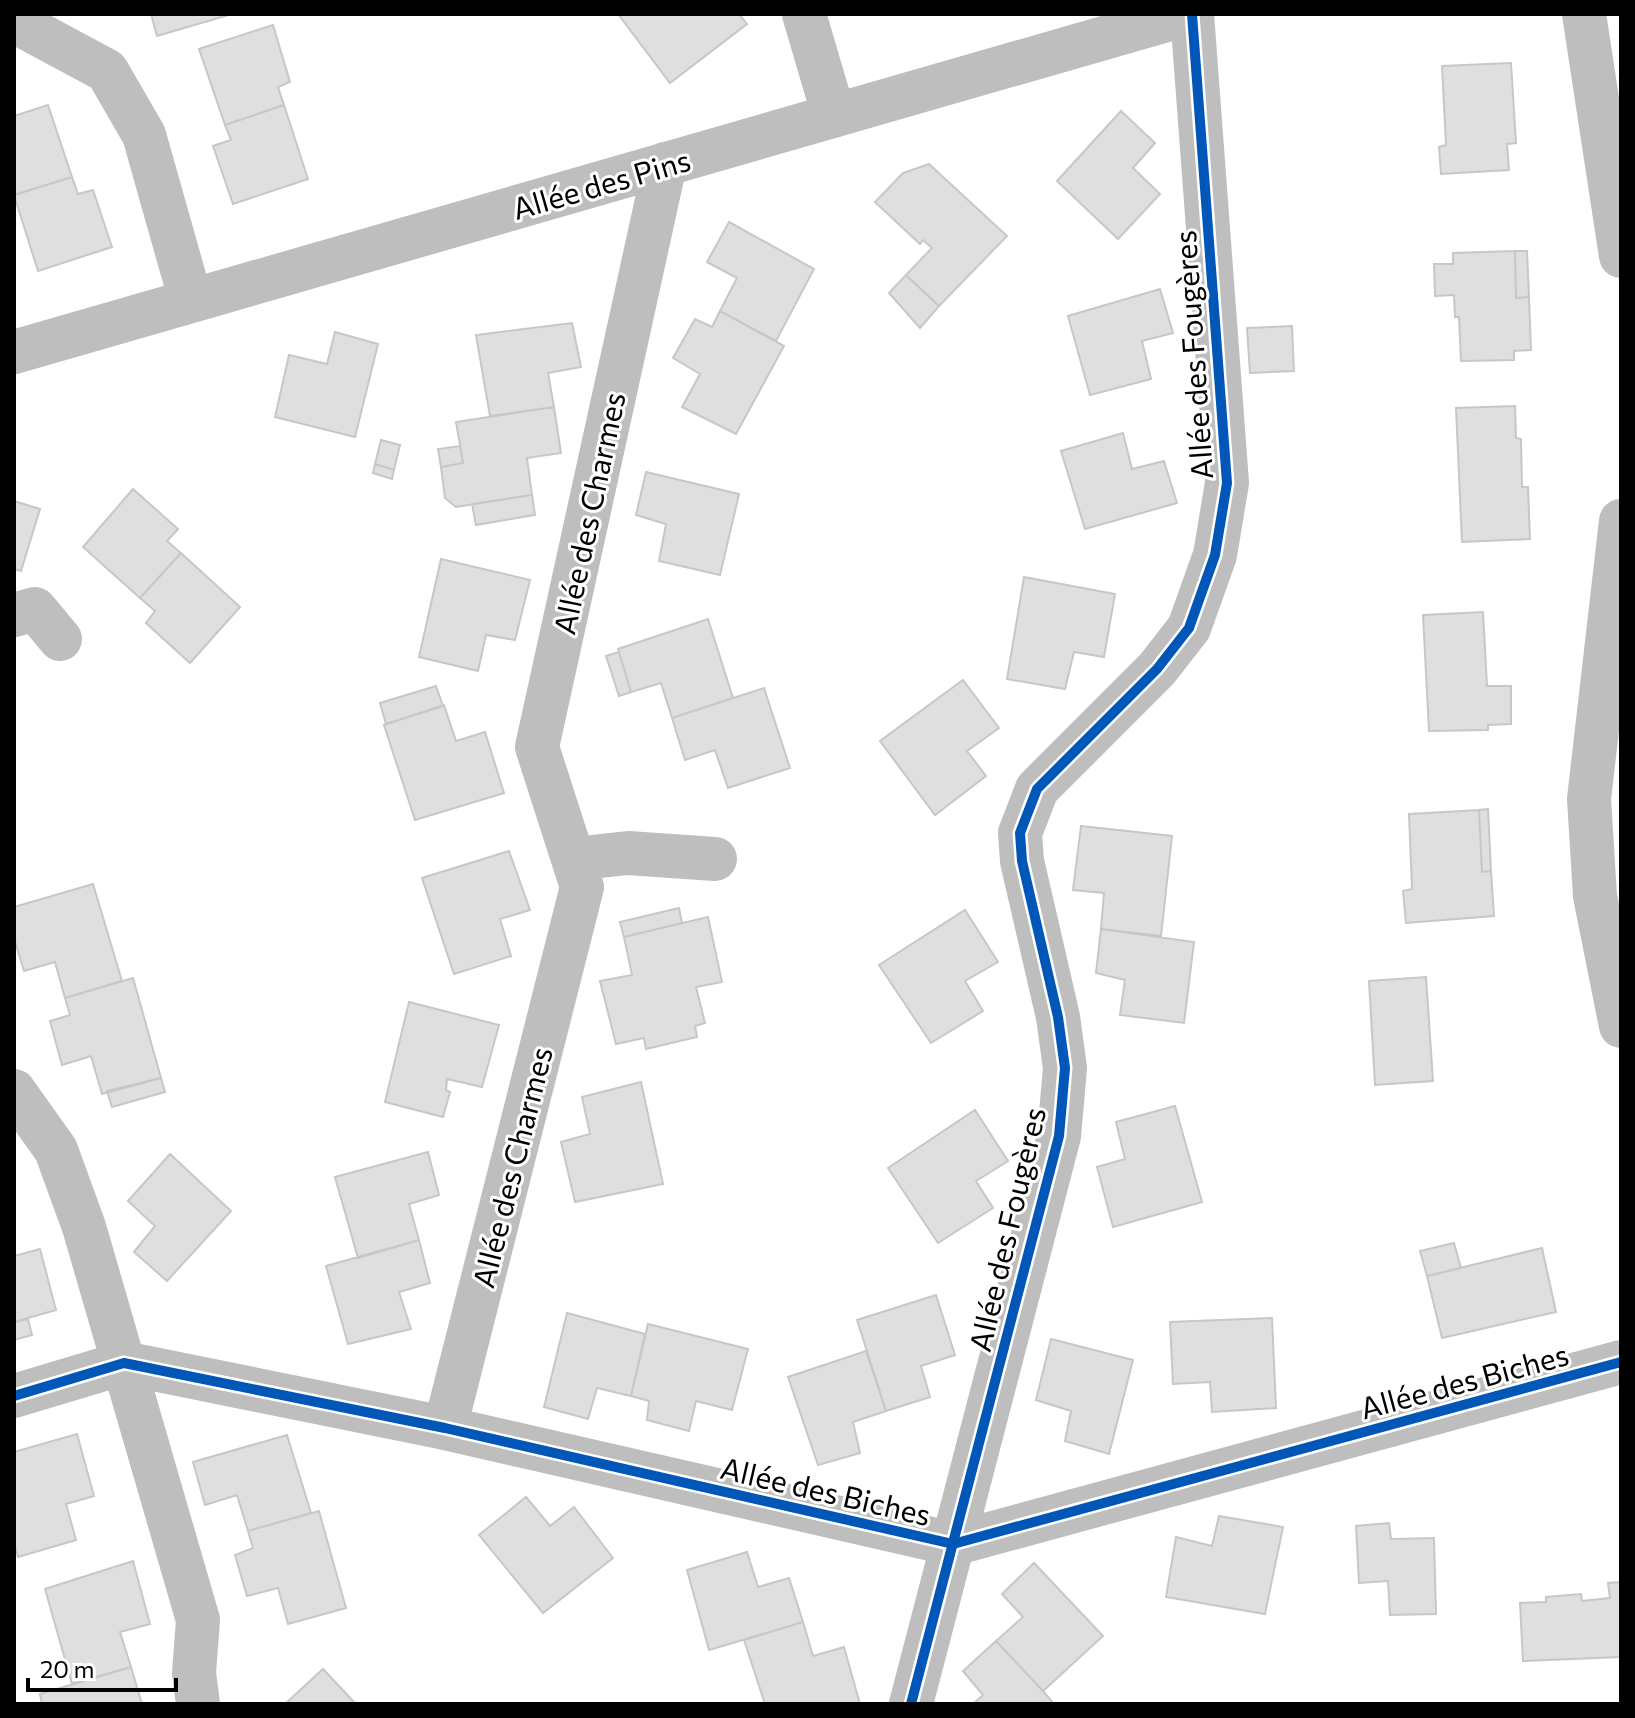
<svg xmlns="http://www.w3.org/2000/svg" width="1635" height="1718" font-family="Commissioner,sans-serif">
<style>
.building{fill:#dfdfdf;stroke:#c7c7c7;stroke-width:2}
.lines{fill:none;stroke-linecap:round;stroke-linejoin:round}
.minor{stroke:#bebebe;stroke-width:44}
.cycleway-casing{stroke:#fff;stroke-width:15}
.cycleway{stroke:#0057b8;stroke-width:10}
.labels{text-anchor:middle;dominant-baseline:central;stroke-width:6;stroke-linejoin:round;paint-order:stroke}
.street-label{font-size:30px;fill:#000;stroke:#fff}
</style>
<rect width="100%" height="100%" fill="#fff"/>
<path class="building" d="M 151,14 L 232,14 L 157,36 Z
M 618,14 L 739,14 L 747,24 L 670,83 Z
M 273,25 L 290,82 L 278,87 L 284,105 L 225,125 L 199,49 Z
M 1511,63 L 1516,143 L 1507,144 L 1509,170 L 1441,174 L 1439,147 L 1446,145 L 1442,66 Z
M 48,105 L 72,177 L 14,195 L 14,116 Z
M 284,105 L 308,179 L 233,204 L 213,146 L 231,140 L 225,125 Z
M 1121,111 L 1155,143 L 1133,168 L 1160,194 L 1118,239 L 1057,181 Z
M 929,164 L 1007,236 L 939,306 L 906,275 L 932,248 L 923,240 L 920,244 L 875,202 L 903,173 Z
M 72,177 L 78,194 L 93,190 L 112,247 L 38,271 L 14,195 Z
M 729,222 L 814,269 L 776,341 L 720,311 L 737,278 L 707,262 Z
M 1515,251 L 1516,298 L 1529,297 L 1531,350 L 1514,351 L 1514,360 L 1461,361 L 1459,317 L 1455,317 L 1454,295 L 1435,296 L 1434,264 L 1453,264 L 1453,253 Z
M 1515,251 L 1527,251 L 1529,297 L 1516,298 Z
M 906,275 L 939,306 L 920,328 L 889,293 Z
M 1160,289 L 1173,333 L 1142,341 L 1151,379 L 1090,395 L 1068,316 Z
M 720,311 L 784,346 L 736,434 L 682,407 L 700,374 L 673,358 L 695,319 L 712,327 Z
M 572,323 L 581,367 L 548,373 L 554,407 L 490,416 L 476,335 Z
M 1292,326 L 1294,371 L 1250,373 L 1247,328 Z
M 335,332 L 378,344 L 355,437 L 275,417 L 289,355 L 327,364 Z
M 1515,406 L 1516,438 L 1521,439 L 1522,487 L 1528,487 L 1530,539 L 1462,542 L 1456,408 Z
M 554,407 L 561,453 L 527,458 L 532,495 L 456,507 L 445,498 L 441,467 L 463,463 L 456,422 Z
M 1123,433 L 1132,469 L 1164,461 L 1177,503 L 1085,529 L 1061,451 Z
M 381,440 L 400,445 L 394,470 L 375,464 Z
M 460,446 L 463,463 L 441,467 L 438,449 Z
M 375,464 L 394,470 L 392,479 L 373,473 Z
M 646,472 L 739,494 L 720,575 L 659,561 L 666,524 L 636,515 Z
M 133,489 L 178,529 L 167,541 L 181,553 L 140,598 L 83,547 Z
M 532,495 L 535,515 L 476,525 L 472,504 Z
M 14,501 L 40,509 L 21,571 L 14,569 Z
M 181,553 L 240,607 L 190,663 L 146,623 L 155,611 L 140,598 Z
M 441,559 L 530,580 L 515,640 L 486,635 L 478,671 L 419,657 Z
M 1024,577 L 1115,594 L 1104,657 L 1074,652 L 1065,689 L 1007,679 Z
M 1483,612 L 1487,686 L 1511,686 L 1511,724 L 1488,725 L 1488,730 L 1429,731 L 1423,615 Z
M 708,619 L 733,698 L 672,718 L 661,683 L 631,692 L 618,649 Z
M 619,652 L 631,692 L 619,696 L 606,656 Z
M 963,680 L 999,728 L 967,751 L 986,776 L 935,815 L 880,741 Z
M 436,686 L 443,706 L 386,724 L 380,703 Z
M 764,688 L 790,768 L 728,788 L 715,750 L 685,760 L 672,718 Z
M 444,705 L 456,741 L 485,732 L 504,793 L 415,820 L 384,725 Z
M 1488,809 L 1491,871 L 1482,872 L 1479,810 Z
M 1479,810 L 1482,872 L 1491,871 L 1494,916 L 1406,923 L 1403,891 L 1412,889 L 1409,814 Z
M 1081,826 L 1172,836 L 1161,936 L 1101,929 L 1104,893 L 1073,890 Z
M 509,851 L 530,910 L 500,919 L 511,956 L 454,974 L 422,878 Z
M 93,884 L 122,981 L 65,998 L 55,962 L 24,971 L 14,938 L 14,907 Z
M 679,908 L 682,923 L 624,937 L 620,922 Z
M 965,910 L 998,962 L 965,981 L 983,1011 L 931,1043 L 879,965 Z
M 708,917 L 722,982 L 696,987 L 705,1023 L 695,1026 L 697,1037 L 646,1049 L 644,1038 L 616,1044 L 600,981 L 632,975 L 624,937 Z
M 1101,929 L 1194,942 L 1184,1023 L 1120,1015 L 1125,980 L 1096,973 Z
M 1426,977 L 1433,1081 L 1375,1085 L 1369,981 Z
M 133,978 L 161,1078 L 102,1094 L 91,1056 L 62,1065 L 50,1021 L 70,1015 L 65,998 Z
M 409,1002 L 499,1025 L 482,1087 L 447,1079 L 446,1090 L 450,1092 L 443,1117 L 385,1102 Z
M 161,1078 L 165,1092 L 112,1107 L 107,1091 Z
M 641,1082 L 663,1184 L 575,1202 L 561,1142 L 590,1134 L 582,1097 Z
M 1175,1106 L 1202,1202 L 1113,1227 L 1097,1167 L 1125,1159 L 1116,1122 Z
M 975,1110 L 1008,1161 L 976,1181 L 993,1208 L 938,1243 L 888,1168 Z
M 428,1152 L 439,1195 L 409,1204 L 419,1240 L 358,1258 L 335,1177 Z
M 170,1154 L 231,1211 L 167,1281 L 134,1252 L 155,1226 L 128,1201 Z
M 419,1240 L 430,1283 L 399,1292 L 411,1329 L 348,1344 L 326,1266 Z
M 1454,1243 L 1461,1268 L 1427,1276 L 1420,1251 Z
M 1542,1248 L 1556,1312 L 1442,1338 L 1427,1276 Z
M 40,1249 L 56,1310 L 14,1322 L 14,1256 Z
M 936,1295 L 955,1355 L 921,1366 L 930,1397 L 886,1411 L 857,1320 Z
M 567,1313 L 645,1334 L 631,1396 L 597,1388 L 588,1419 L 544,1407 Z
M 1272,1318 L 1276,1408 L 1212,1412 L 1210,1382 L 1173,1384 L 1170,1322 Z
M 28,1319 L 32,1335 L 14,1340 L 14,1322 Z
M 648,1324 L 748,1349 L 732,1410 L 696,1401 L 689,1431 L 647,1420 L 649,1401 L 631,1396 Z
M 1051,1339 L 1133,1360 L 1109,1454 L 1065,1441 L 1071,1411 L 1036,1400 Z
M 866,1351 L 886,1411 L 853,1422 L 860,1453 L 818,1465 L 788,1377 Z
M 77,1434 L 94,1496 L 66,1504 L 76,1540 L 18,1557 L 14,1544 L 14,1452 Z
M 287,1435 L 311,1513 L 248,1531 L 237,1495 L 205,1505 L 193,1462 Z
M 526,1497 L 550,1526 L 574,1507 L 613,1558 L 543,1613 L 479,1535 Z
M 319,1511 L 346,1608 L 288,1624 L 278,1588 L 247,1596 L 235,1555 L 253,1548 L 248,1531 Z
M 1219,1516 L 1283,1527 L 1265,1614 L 1166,1597 L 1176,1537 L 1212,1546 Z
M 1389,1523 L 1391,1539 L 1434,1538 L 1436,1614 L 1390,1615 L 1388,1581 L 1359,1583 L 1356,1526 Z
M 747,1552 L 758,1587 L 789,1578 L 803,1622 L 709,1650 L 687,1570 Z
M 133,1561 L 150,1624 L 120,1632 L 131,1667 L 72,1684 L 45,1589 Z
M 1034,1563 L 1103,1636 L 1043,1691 L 996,1641 L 1023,1617 L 1002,1594 Z
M 1621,1582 L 1621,1657 L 1523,1661 L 1520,1603 L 1546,1602 L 1546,1597 L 1581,1594 L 1582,1601 L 1610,1598 L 1608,1583 Z
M 803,1622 L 813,1656 L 844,1647 L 860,1704 L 765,1704 L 744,1640 Z
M 996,1641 L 1043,1691 L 1054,1704 L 973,1704 L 983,1695 L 963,1671 Z
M 131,1667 L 142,1704 L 42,1704 L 40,1694 Z
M 323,1669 L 356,1704 L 285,1704 Z"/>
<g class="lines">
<path class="minor" d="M 804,14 L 834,116
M 1584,14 L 1621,256
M 14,21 L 107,71 L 144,135 L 191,301
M 14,352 L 1187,14
M 1621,521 L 1589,799 L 1595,896 L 1621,1026
M 14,615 L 35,609 L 60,639
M 573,859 L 628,853 L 715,859
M 14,1091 L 56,1150 L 84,1227 L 198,1620 L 194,1673 L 198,1704
M 14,1396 L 124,1363 L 445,1428 L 953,1544 L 1621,1362
M 445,1428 L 582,887 L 537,747 L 665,164
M 911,1704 L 1059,1136 L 1065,1068 L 1058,1017 L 1022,861 L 1020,833 L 1037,789 L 1157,669 L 1189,628 L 1215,555 L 1227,483 L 1192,14"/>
<defs>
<path id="cycleway" d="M 14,1396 L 124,1363 L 445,1428 L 953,1544 L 1621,1362
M 911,1704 L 1059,1136 L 1065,1068 L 1058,1017 L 1022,861 L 1020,833 L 1037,789 L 1157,669 L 1189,628 L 1215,555 L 1227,483 L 1192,14"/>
</defs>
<use href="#cycleway" class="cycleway-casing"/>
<use href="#cycleway" class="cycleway"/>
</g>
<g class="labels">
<g class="street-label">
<text transform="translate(601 183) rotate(-16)">Allée des Pins</text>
<text transform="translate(1192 355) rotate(-94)">Allée des Fougères</text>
<text transform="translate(588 513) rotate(-78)">Allée des Charmes</text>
<text transform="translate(511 1167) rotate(-76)">Allée des Charmes</text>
<text transform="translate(1006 1229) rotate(-77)">Allée des Fougères</text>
<text transform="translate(1464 1380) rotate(-15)">Allée des Biches</text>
<text transform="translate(826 1490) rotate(13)">Allée des Biches</text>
</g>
</g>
<rect width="1635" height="1718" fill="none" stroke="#000000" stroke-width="32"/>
<path d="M28 1678v12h148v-12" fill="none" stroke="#000000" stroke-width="4"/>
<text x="40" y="1678" font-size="24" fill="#000000" stroke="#ffffff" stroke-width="6" paint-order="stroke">20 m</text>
</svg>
